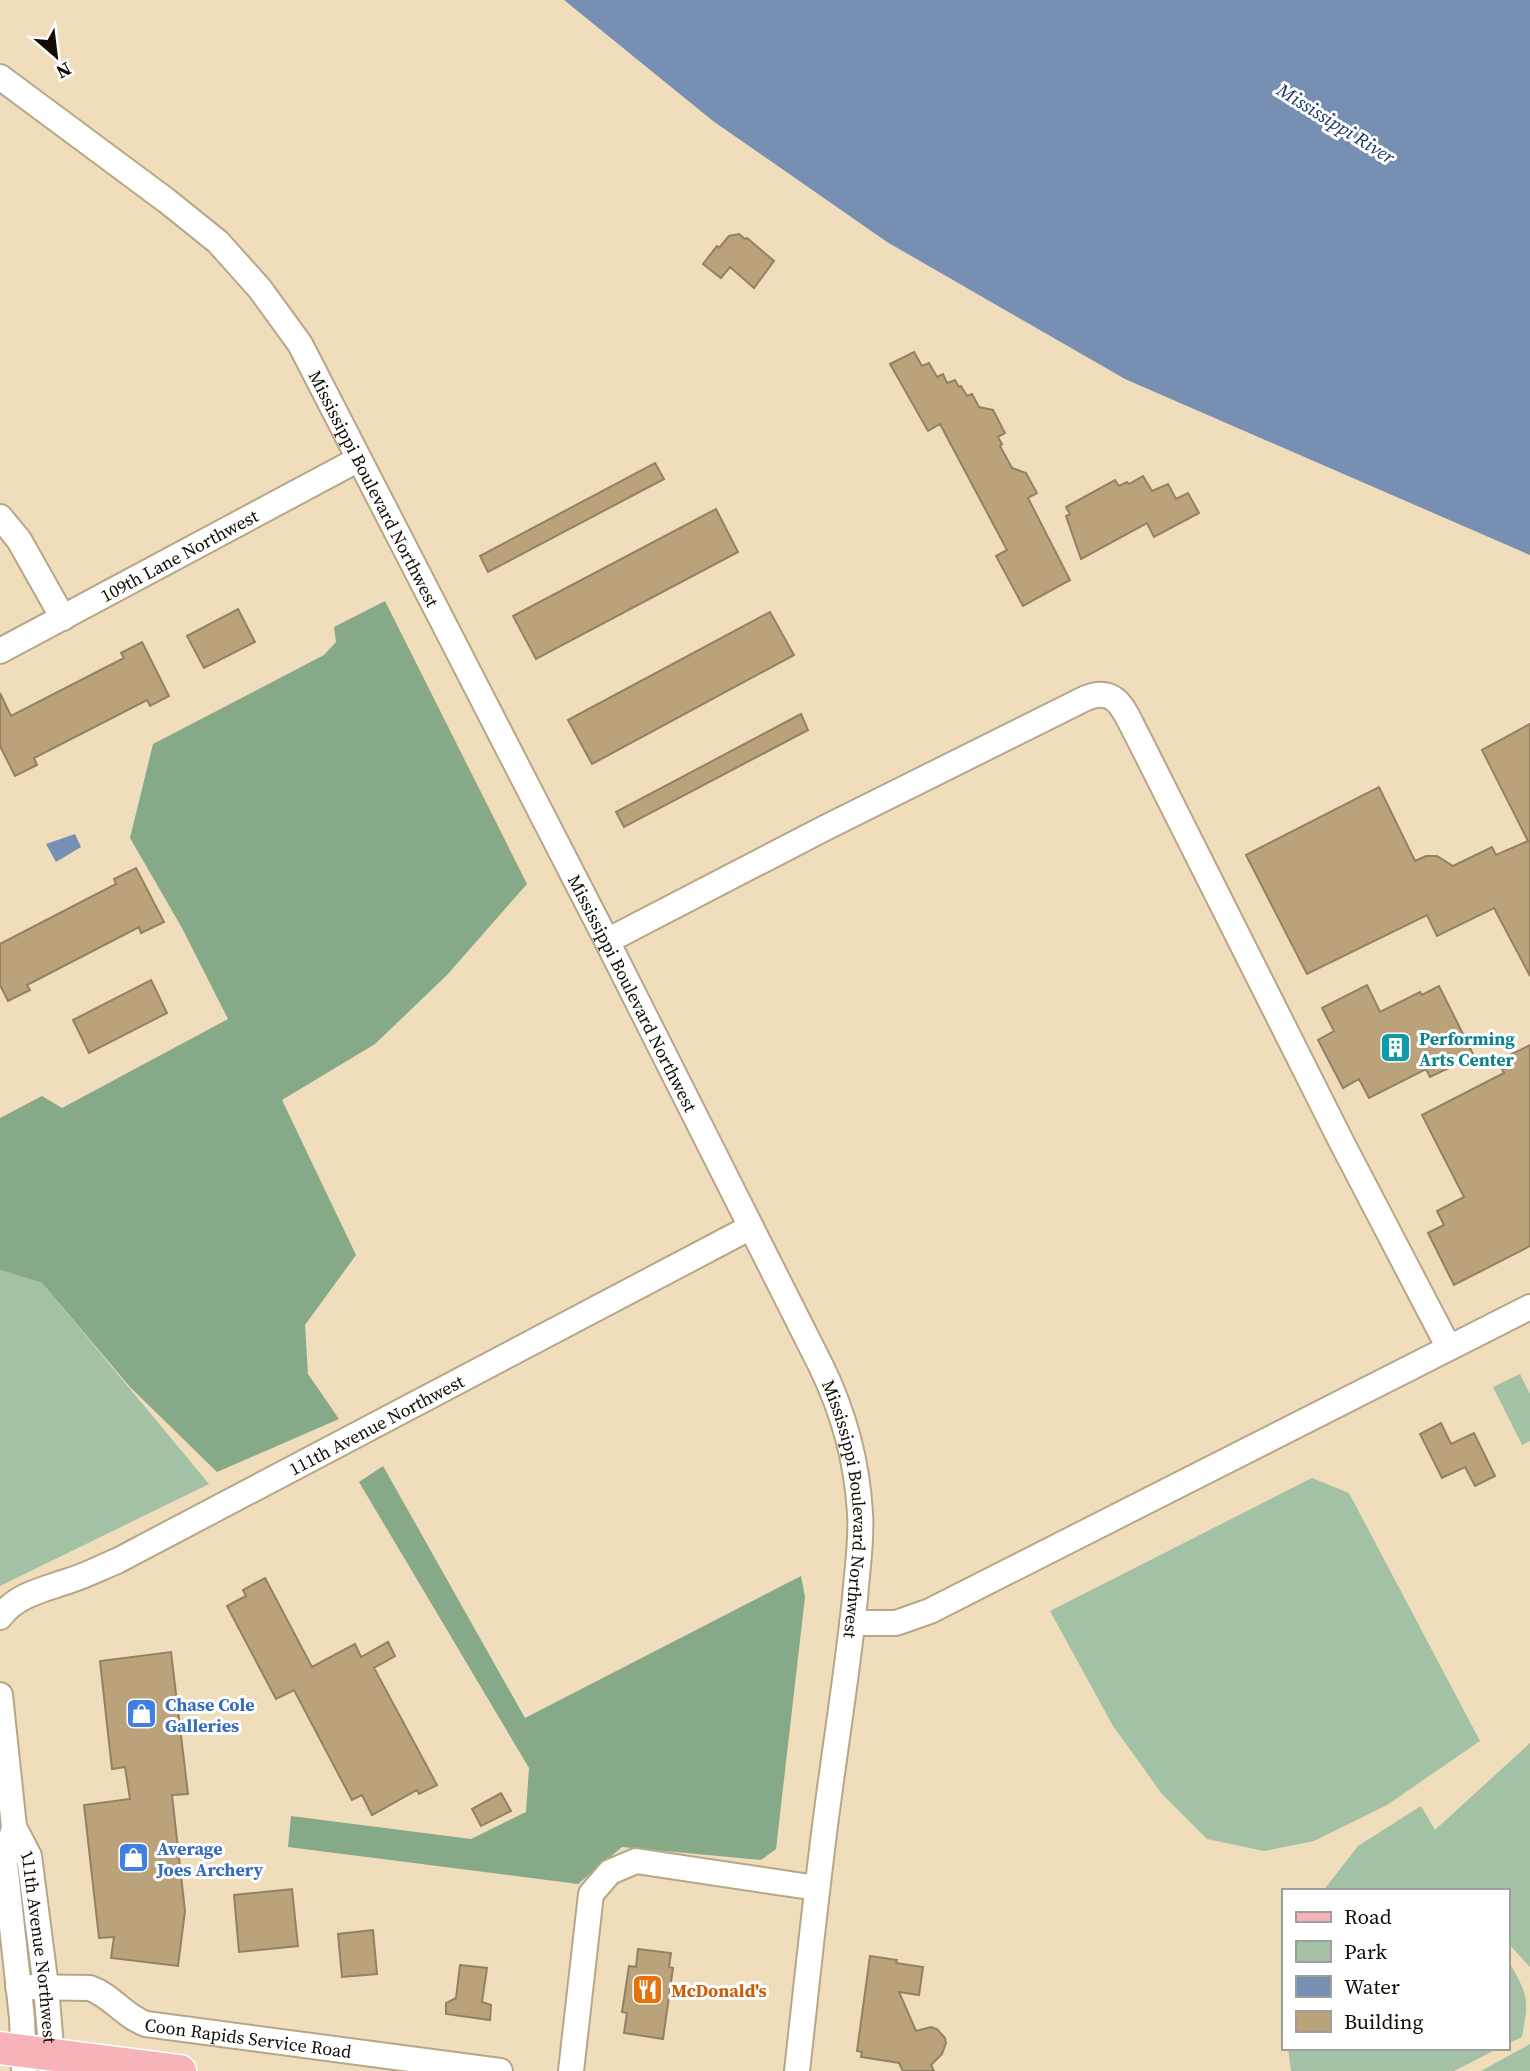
<svg xmlns="http://www.w3.org/2000/svg" width="1530" height="2071" font-family="'Source Serif 4',serif">
<style>
.green{fill:#a3c1a5}
.forest{fill:#86a988}
.water{fill:#788fb4}
.building{fill:#baa27b;stroke:#938164;stroke-width:2}
.lines{fill:none;stroke-linecap:round;stroke-linejoin:round}
.minor-casing{stroke:#b7a787;stroke-width:28}
.major-casing{stroke:#fff;stroke-width:35}
.minor{stroke:#fff;stroke-width:24}
.major{stroke:#f6b4ba;stroke-width:32}
.labels{text-anchor:middle;dominant-baseline:central;stroke-width:6;stroke-linejoin:round;paint-order:stroke}
.street-label{font-size:18px;fill:#120c03;stroke:#fff}
.culture-label{font-size:18px;font-weight:bold;fill:#0d838f;stroke:#fff;text-anchor:start}
.shop-label{font-size:18px;font-weight:bold;fill:#366cbe;stroke:#fff;text-anchor:start}
.food-label{font-size:18px;font-weight:bold;fill:#c56008;stroke:#fff;text-anchor:start}
.water-label{font-size:19px;font-style:italic;fill:#193766;stroke:#fff}
</style>
<rect width="100%" height="100%" fill="#efddbc"/>
<path class="green" d="M 0,1270 L 42,1283 L 209,1484 L 0,1586 Z
M 1520,1374 L 1530,1394 L 1530,1441 L 1522,1445 L 1493,1387 Z
M 1312,1478 L 1349,1493 L 1480,1741 L 1387,1805 L 1314,1841 L 1264,1851 L 1207,1839 L 1162,1794 L 1113,1726 L 1050,1611 Z
M 1530,1743 L 1530,1967 L 1507,1942 L 1507,1891 L 1323,1891 L 1358,1846 L 1421,1806 L 1435,1830 Z
M 1507,1958 C 1527,1994 1530,1996 1522,2037 L 1507,2044 Z
M 1530,2044 L 1530,2071 L 1481,2071 Z
M 1288,2048 L 1499,2048 L 1454,2071 L 1291,2071 Z"/>
<path class="forest" d="M 385,601 L 527,884 L 447,975 L 375,1044 L 282,1100 L 356,1255 L 305,1325 L 308,1374 L 339,1419 L 217,1472 L 130,1387 L 42,1283 L 0,1270 L 0,1118 L 42,1096 L 62,1108 L 228,1019 L 182,928 L 130,838 L 153,744 L 324,655 L 336,642 L 334,627 Z
M 383,1466 L 525,1718 L 801,1576 L 805,1597 L 776,1849 L 761,1860 L 622,1847 L 578,1884 L 288,1847 L 291,1816 L 471,1839 L 526,1812 L 529,1768 L 359,1482 Z"/>
<path class="water" d="M 564,0 L 1530,0 L 1530,555 L 1125,379 L 887,242 L 713,121 Z
M 75,834 L 81,847 L 56,862 L 46,844 Z"/>
<path class="building" d="M 739,234 L 745,239 L 747,238 L 774,261 L 754,288 L 730,267 L 721,278 L 703,264 L 717,246 L 719,248 L 729,236 Z
M 914,352 L 922,366 L 929,363 L 937,377 L 943,374 L 947,383 L 955,380 L 959,387 L 961,386 L 967,396 L 972,394 L 979,407 L 993,410 L 1005,433 L 998,437 L 1002,444 L 1000,446 L 1012,468 L 1026,473 L 1037,493 L 1028,498 L 1070,580 L 1023,606 L 996,556 L 1007,550 L 940,424 L 928,431 L 890,364 Z
M 655,463 L 664,479 L 488,572 L 480,556 Z
M 1143,476 L 1152,491 L 1168,484 L 1176,499 L 1188,493 L 1199,513 L 1154,537 L 1147,523 L 1081,559 L 1066,516 L 1070,514 L 1066,507 L 1115,480 L 1119,486 L 1127,482 L 1129,484 Z
M 716,509 L 738,552 L 536,659 L 513,616 Z
M 238,609 L 255,642 L 204,668 L 187,636 Z
M 770,612 L 794,655 L 592,764 L 568,720 Z
M 142,642 L 169,696 L 150,706 L 147,700 L 34,758 L 37,765 L 15,776 L 0,746 L 0,693 L 11,716 L 124,658 L 121,653 Z
M 801,714 L 808,730 L 624,827 L 616,812 Z
M 1530,724 L 1530,976 L 1494,908 L 1437,936 L 1427,915 L 1307,974 L 1246,855 L 1379,787 L 1415,861 L 1426,856 L 1437,856 L 1453,866 L 1492,847 L 1496,855 L 1528,841 L 1482,750 Z
M 136,868 L 164,922 L 141,933 L 139,927 L 27,985 L 30,990 L 8,1001 L 0,985 L 0,944 L 116,884 L 114,879 Z
M 151,980 L 167,1013 L 89,1053 L 73,1020 Z
M 1367,985 L 1380,1012 L 1420,992 L 1422,995 L 1439,986 L 1474,1056 L 1430,1077 L 1426,1069 L 1369,1098 L 1359,1079 L 1343,1088 L 1318,1040 L 1334,1031 L 1322,1008 Z
M 1530,1045 L 1530,1246 L 1454,1285 L 1428,1233 L 1444,1225 L 1437,1211 L 1464,1197 L 1422,1115 L 1504,1073 L 1498,1061 Z
M 1441,1423 L 1451,1444 L 1474,1433 L 1495,1476 L 1475,1486 L 1465,1467 L 1442,1478 L 1420,1434 Z
M 265,1578 L 312,1667 L 355,1644 L 361,1657 L 388,1642 L 395,1656 L 374,1668 L 437,1785 L 419,1794 L 417,1790 L 372,1815 L 362,1795 L 352,1800 L 294,1690 L 276,1699 L 227,1606 L 246,1596 L 243,1590 Z
M 171,1652 L 188,1794 L 172,1795 L 185,1911 L 178,1966 L 111,1958 L 114,1937 L 99,1938 L 84,1805 L 130,1799 L 125,1767 L 112,1769 L 100,1661 Z
M 501,1793 L 511,1811 L 481,1826 L 472,1809 Z
M 292,1889 L 298,1946 L 239,1952 L 234,1895 Z
M 373,1930 L 377,1974 L 342,1977 L 338,1934 Z
M 638,1949 L 671,1953 L 669,1967 L 673,1968 L 663,2039 L 624,2033 L 627,2013 L 622,2012 L 629,1966 L 636,1967 Z
M 870,1956 L 897,1960 L 896,1963 L 923,1967 L 919,1995 L 899,1992 L 916,2031 L 931,2027 L 937,2029 L 945,2038 L 946,2043 L 942,2054 L 931,2065 L 934,2071 L 903,2071 L 899,2063 L 861,2057 L 862,2052 L 857,2051 Z
M 460,1965 L 487,1968 L 482,2002 L 491,2005 L 490,2020 L 446,2014 L 446,2003 L 456,1998 Z"/>
<g class="lines">
<defs>
<g id="minor">
<path id="s1" d="M 0,77 L 167,201 L 218,242 L 260,289 L 300,344 L 607,941 L 821,1366 C 844,1413 857,1461 860,1513 C 862,1541 857,1570 855,1598 C 848,1666 837,1735 828,1803 C 816,1892 807,1982 797,2071"/>
<path d="M 0,517 L 19,540 L 63,618"/>
<path id="s2" d="M 0,651 L 359,459"/>
<path d="M 607,941 L 823,829 L 1084,699 C 1117,684 1124,711 1137,735 L 1342,1143 L 1449,1348"/>
<path id="s3" d="M 0,1617 C 17,1594 46,1589 71,1580 C 87,1575 102,1567 117,1561 L 751,1227"/>
<path d="M 852,1623 L 896,1623 L 930,1611 L 1530,1307"/>
<path d="M 0,1695 L 14,1827 L 5,1863 L 22,2018 L 24,2071"/>
<path id="s4" d="M 14,1827 L 29,1856 L 46,1987 L 53,2071"/>
<path id="s5" d="M 18,1987 L 90,1988 C 112,1996 124,2016 146,2024 L 500,2071"/>
<path d="M 571,2071 L 591,1894 L 610,1872 L 636,1861 L 817,1888"/>
</g>
<path id="major" d="M 0,2048 L 180,2071"/>
</defs>
<use href="#minor" class="minor-casing"/>
<use href="#major" class="major-casing"/>
<use href="#minor" class="minor"/>
<use href="#major" class="major"/>
</g>
<defs>
<symbol id="building-square" viewBox="-11 -11 22 22"><rect x="-9" y="-9" width="18" height="18" rx="4" fill="#0f9aa8" stroke="#fff"/><path d="M-4-6H4V6H1V3H-1V6H-4ZM-2.5-4.3h1.7v1.8h-1.7ZM.8-4.3h1.7v1.8H.8ZM-2.5-1h1.7V.8h-1.7ZM.8-1h1.7V.8H.8Z" fill="#fff"/></symbol>
<symbol id="shop-square" viewBox="-11 -11 22 22"><rect x="-9" y="-9" width="18" height="18" rx="4" fill="#3f7fe0" stroke="#fff"/><path d="M-5-2.5h2.3a2.7 3.5 0 0 1 5.4 0H5L5.5 6h-11ZM-1.5-2.5h3a1.5 2.3 0 0 0-3 0Z" fill="#fff"/></symbol>
<symbol id="restaurant-square" viewBox="-11 -11 22 22"><rect x="-9" y="-9" width="18" height="18" rx="4" fill="#e8710a" stroke="#fff"/><path d="M-5-6h1v4h1v-4h1v4h1v-4h1v5L-1.5 .5V6h-2V.5L-5-1ZM5-6V6H3V1.5H1.5Q1.5-4 5-6Z" fill="#fff"/></symbol>
</defs>
<g fill-rule="evenodd">
<use href="#building-square" x="1378" y="1030" width="35" height="35"/>
<use href="#shop-square" x="124" y="1696" width="35" height="35"/>
<use href="#shop-square" x="116" y="1840" width="35" height="35"/>
<use href="#restaurant-square" x="630" y="1972" width="35" height="35"/>
</g>
<g class="labels">
<g class="street-label">
<text stroke="none"><textPath href="#s1" startOffset="567">Mississippi Boulevard Northwest</textPath></text>
<text stroke="none"><textPath href="#s2" startOffset="203">109th Lane Northwest</textPath></text>
<text stroke="none"><textPath href="#s1" startOffset="1134">Mississippi Boulevard Northwest</textPath></text>
<text stroke="none"><textPath href="#s3" startOffset="424">111th Avenue Northwest</textPath></text>
<text stroke="none"><textPath href="#s1" startOffset="1699">Mississippi Boulevard Northwest</textPath></text>
<text stroke="none"><textPath href="#s4" startOffset="124">111th Avenue Northwest</textPath></text>
<text stroke="none"><textPath href="#s5" startOffset="242">Coon Rapids Service Road</textPath></text>
</g>
<g class="culture-label">
<text x="1419" y="1038">Performing<tspan x="1419" dy="21">Arts Center</tspan></text>
</g>
<g class="shop-label">
<text x="165" y="1704">Chase Cole<tspan x="165" dy="21">Galleries</tspan></text>
<text x="157" y="1848">Average<tspan x="157" dy="21">Joes Archery</tspan></text>
</g>
<g class="food-label">
<text x="671" y="1990">McDonald's</text>
</g>
<g class="water-label">
<text transform="translate(1336 123) rotate(32)">Mississippi River</text>
</g>
</g>
<rect x="1282" y="1889" width="228" height="161" fill="#ffffff" stroke="#a09e9a" stroke-width="2"/>
<rect x="1296" y="1912" width="35" height="10" fill="#f6b4ba" stroke="#a09e9a" stroke-width="2"/>
<text x="1344" y="1924" font-size="21" fill="#120c03">Road</text>
<rect x="1296" y="1941" width="35" height="21" fill="#a3c1a5" stroke="#a09e9a" stroke-width="2"/>
<text x="1344" y="1959" font-size="21" fill="#120c03">Park</text>
<rect x="1296" y="1976" width="35" height="21" fill="#788fb4" stroke="#a09e9a" stroke-width="2"/>
<text x="1344" y="1994" font-size="21" fill="#120c03">Water</text>
<rect x="1296" y="2011" width="35" height="21" fill="#baa27b" stroke="#a09e9a" stroke-width="2"/>
<text x="1344" y="2029" font-size="21" fill="#120c03">Building</text>
<g transform="translate(56 56) rotate(152)" stroke="#ffffff" stroke-width="5" paint-order="stroke">
<path d="M0-5L12 26L0 18L-12 26Z" fill="#120c03"/>
<text y="-10" font-size="19" font-weight="bold" text-anchor="middle" fill="#120c03">N</text>
</g>
</svg>
